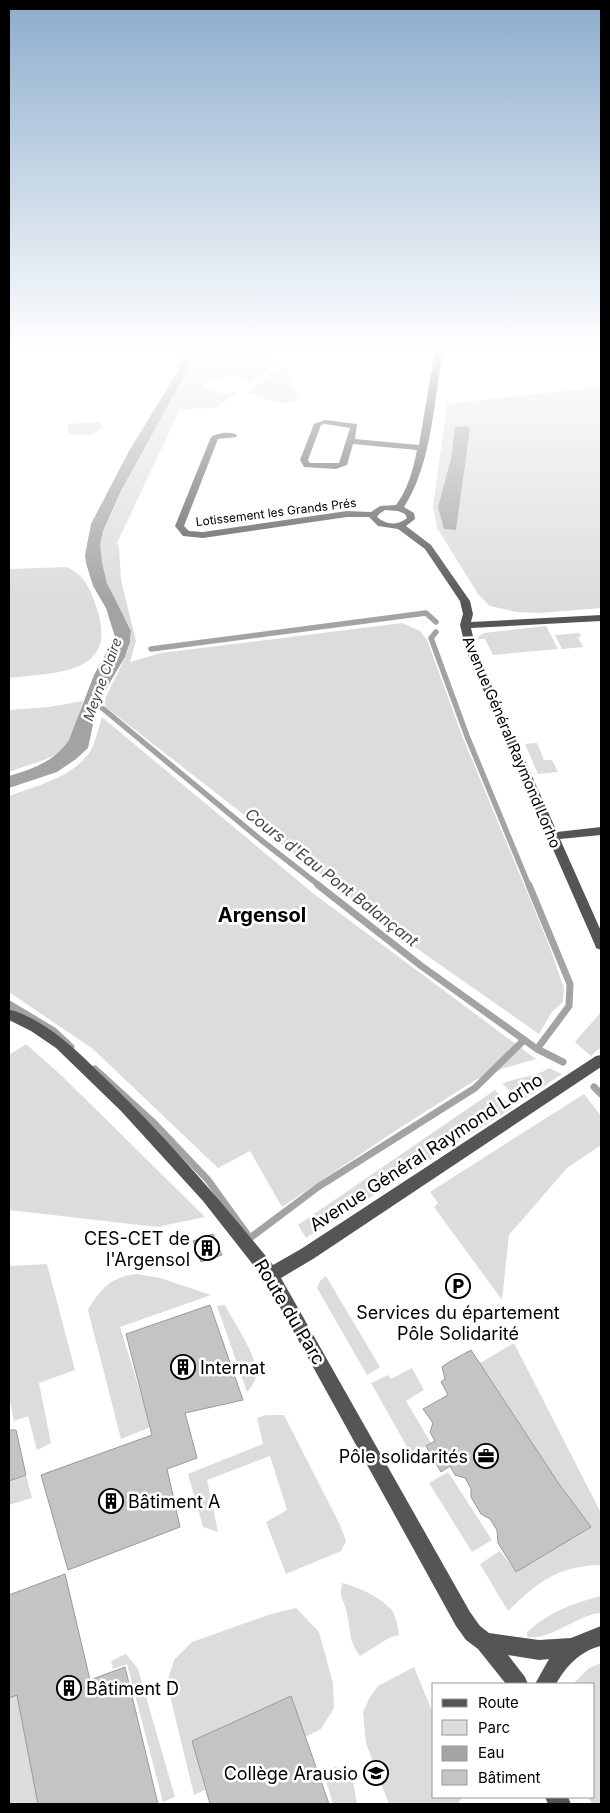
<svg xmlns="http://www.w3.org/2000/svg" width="610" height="1813" font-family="Inter,sans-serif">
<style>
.green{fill:#dcdcdc}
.water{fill:#a3a3a3}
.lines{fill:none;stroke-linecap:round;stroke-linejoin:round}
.stream-far1{stroke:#a3a3a3;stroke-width:5.5}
.stream{stroke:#a3a3a3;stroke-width:7}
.building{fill:#c4c4c4;stroke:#999}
.minor{fill:#555;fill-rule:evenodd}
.labels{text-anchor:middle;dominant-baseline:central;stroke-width:5;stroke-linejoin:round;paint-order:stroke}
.far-street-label{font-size:12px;fill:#000;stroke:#fff}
.far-water-label{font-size:14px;font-style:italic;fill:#444;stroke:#fff}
.street-label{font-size:15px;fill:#000;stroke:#fff}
.water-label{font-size:16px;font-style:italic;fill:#444;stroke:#fff}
.near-street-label{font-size:18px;fill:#000;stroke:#fff}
.near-poi-label{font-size:18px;fill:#000;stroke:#fff;text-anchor:end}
.district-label{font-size:20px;font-weight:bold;fill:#000;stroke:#fff}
</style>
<rect width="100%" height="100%" fill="#fff"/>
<path class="green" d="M 194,350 L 212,352 L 226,350 C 231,357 241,359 250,358 L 254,352 L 272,353 L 265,355 L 266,358 L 270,360 L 279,358 L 279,360 L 249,383 C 239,370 218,377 205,383 L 203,386 C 213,394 226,394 238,391 L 216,408 L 180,409 L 117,543 L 119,547 L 121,580 L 136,641 L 130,662 L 161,653 L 402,623 L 420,631 L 427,640 L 463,738 L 547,940 L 564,988 L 563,1002 L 552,1012 L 539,1034 L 402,938 L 107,708 L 104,703 C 110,685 133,650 131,632 C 130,626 124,618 121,612 C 111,591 98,568 100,543 C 101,531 109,519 114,508 C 135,459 164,414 189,367 Z
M 283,367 L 285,368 L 298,398 L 296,402 L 279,403 L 247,393 L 276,370 Z
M 601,387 L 601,608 L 540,613 L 517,612 L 490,606 L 478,594 L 437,528 L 433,507 L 447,404 Z
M 100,422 L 101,428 L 93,435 L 69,435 L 67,424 Z
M 67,567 C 86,576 91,591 97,609 C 119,676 54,672 9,678 L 9,569 Z
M 546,626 L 558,649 L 493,655 L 485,639 L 478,639 L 478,637 L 484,633 Z
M 580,633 L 581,636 L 578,637 L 583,647 L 562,649 L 555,635 Z
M 83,701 C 78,715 75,738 63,749 C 50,761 25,765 9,772 L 9,710 L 49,707 Z
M 102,717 L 314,894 L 536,1059 L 504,1068 L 477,1079 L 395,1131 L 282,1207 L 250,1151 L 218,1168 L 93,1049 L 9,992 L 9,796 C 38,785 80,776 94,744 C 97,735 99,726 102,717 Z
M 537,743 L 544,760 L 552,760 L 558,772 L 538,774 L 525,744 Z
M 601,1012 L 601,1047 L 591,1056 L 575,1042 Z
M 26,1044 L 61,1075 L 205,1217 L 157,1227 L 9,1210 L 9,1055 Z
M 549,1068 L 562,1074 L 523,1100 L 502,1084 C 518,1076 534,1078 549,1068 Z
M 495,1090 L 512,1108 L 306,1238 L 298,1225 Z
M 584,1094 L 601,1116 L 601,1145 L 567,1168 L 509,1235 L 502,1300 L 434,1207 L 438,1203 L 430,1192 Z
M 47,1264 L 75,1370 L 39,1383 L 51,1443 L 37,1450 L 28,1416 L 14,1421 L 9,1395 L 9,1266 Z
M 137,1274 L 160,1278 L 211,1295 L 120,1327 L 151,1427 L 121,1439 L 88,1310 C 100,1289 112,1276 137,1274 Z
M 326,1276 L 380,1367 L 367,1375 L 317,1288 L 320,1281 Z
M 225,1305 C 234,1323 258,1356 256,1374 C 256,1381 252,1386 247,1392 L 217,1306 Z
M 514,1343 L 601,1513 L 601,1565 C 557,1566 538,1582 508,1611 L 480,1564 L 500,1551 L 516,1572 L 591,1527 L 559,1484 L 480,1363 Z
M 412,1368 L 424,1390 L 406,1401 L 431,1443 L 411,1454 L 371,1383 L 388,1375 L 391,1379 Z
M 266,1415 L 284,1415 L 340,1525 L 346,1541 L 341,1551 L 286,1574 L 266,1522 L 287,1510 L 270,1456 L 207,1480 L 218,1532 L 203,1527 L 188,1474 L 263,1444 L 257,1418 Z
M 448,1472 L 492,1540 L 472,1552 L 429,1483 Z
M 26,1475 L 32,1498 L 9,1505 L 9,1481 Z
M 342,1583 C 356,1586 385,1599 393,1612 C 396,1618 398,1628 399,1635 L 389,1638 L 360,1656 C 347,1638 352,1633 347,1614 C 344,1598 339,1601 342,1583 Z
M 601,1596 L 601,1613 C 576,1615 551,1641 527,1637 L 527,1632 C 551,1611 571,1604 601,1596 Z
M 296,1608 L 319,1632 L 333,1683 L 334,1708 L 321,1729 L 305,1737 L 291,1696 L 192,1741 L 205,1790 L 194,1795 L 167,1683 L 174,1660 L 192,1642 L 271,1614 Z
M 126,1654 L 138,1669 L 175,1797 L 163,1802 L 127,1664 L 113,1669 L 111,1661 Z
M 601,1663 L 601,1804 L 593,1804 L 587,1797 L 594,1797 L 594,1684 L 573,1684 L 589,1668 Z
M 414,1667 L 434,1716 L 434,1797 L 462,1797 L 458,1804 L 389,1804 L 366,1743 L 363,1712 L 370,1697 L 378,1686 Z
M 17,1695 L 39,1804 L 9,1804 L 9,1698 Z
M 335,1767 L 346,1769 L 353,1781 L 357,1804 L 333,1804 L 324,1774 Z"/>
<path class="water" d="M 184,350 L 194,350 L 189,367 L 122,489 L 103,531 L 100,544 L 102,563 L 107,583 L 131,631 L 130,642 L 125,657 L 109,684 L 95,715 L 88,748 L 76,759 L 57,772 L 9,788 L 9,776 C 33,769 55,761 69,740 L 94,675 L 115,637 L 106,608 L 93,586 L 86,563 L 85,555 L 91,524 L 129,451 L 178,371 Z
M 466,426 L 470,428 L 456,530 L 444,529 L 438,507 L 451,459 L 455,427 Z"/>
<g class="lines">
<path class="stream-far1" d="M 436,632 L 431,638 L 467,736 L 529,886
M 151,649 L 426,613 L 436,622
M 95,702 L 261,840 L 320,886"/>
<path class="stream" d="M 318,885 L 420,965 L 537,1049 L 563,1062
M 529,885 L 570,984 L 569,1006 L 537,1049
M 9,1004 L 54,1031 L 71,1047
M 95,1069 L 153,1122 L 208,1180 L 250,1238 L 318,1187 L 475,1088 L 524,1040
M 594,1087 L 601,1094"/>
</g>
<path class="building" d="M 213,1234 L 222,1255 L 201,1262 L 193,1241 Z
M 210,1305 L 243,1400 L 185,1413 L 197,1458 L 167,1469 L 180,1527 L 68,1570 L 41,1475 L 152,1435 L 126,1334 Z
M 471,1350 L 559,1484 L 591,1527 L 516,1572 L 498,1543 L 497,1530 L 490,1519 L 481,1514 L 471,1497 L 471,1489 L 465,1478 L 455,1475 L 450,1466 L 441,1472 L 426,1446 L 435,1441 L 430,1432 L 433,1423 L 423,1409 L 448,1395 L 441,1382 L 445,1379 L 442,1367 L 449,1362 Z
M 9,1430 L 16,1430 L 26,1475 L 9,1481 Z
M 65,1574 L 90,1680 L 125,1667 L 158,1804 L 38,1804 L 17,1695 L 9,1698 L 9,1595 Z
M 291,1696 L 329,1804 L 210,1804 L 192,1741 Z"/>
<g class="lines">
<path class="minor" d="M 435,350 L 443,350 C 434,400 432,464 404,507 L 414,513 L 415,519 L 406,526 L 431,545 L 470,601 L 473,614 L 471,622 L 601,615 L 601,621 L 471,628 L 477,653 L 557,832 L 601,827 L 601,835 L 560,839 L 601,931 L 601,950 L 596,948 L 595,945 L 467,653 L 460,625 L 463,614 L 460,601 L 425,549 L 398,529 L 378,526 L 369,517 L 347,517 L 203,538 L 183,536 L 175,526 L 211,437 C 217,433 231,431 237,435 L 236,437 L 218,439 L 184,526 L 189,531 L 203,532 L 347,511 L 371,512 L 380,506 L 396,505 C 408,489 413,470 417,450 L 353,444 L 347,465 L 336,469 L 304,467 L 300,460 L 314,424 L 325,420 L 357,424 L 355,439 L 419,445 ZM 325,424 L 350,428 L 339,463 L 310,463 L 308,460 L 321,425 ZM 385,510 L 398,511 L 405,514 L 407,518 C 397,526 386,525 377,517 L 379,514 Z
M 9,1009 C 50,1022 79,1053 109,1082 C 168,1139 221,1201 273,1265 L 301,1249 L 596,1056 L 601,1055 L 601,1067 L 313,1259 L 281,1278 L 470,1612 L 480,1626 L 489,1633 L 539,1640 L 571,1638 L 601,1626 L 601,1646 C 580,1651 566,1666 556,1684 L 535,1684 L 549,1659 L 539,1660 L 508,1655 L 525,1677 L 528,1684 L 506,1684 L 478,1649 L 466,1640 L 456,1626 L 265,1280 L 203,1201 L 121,1111 L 56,1048 L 31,1031 L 9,1020 Z
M 545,1797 L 568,1797 L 571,1804 L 548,1804 Z"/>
</g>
<linearGradient id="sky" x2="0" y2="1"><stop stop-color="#8cadcc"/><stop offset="0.58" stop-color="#fff"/><stop offset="1" stop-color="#fff" stop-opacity="0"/></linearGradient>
<rect width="610" height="604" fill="url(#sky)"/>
<defs>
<symbol id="building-ring" viewBox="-11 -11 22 22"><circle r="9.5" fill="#fff" stroke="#000" stroke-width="1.5"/><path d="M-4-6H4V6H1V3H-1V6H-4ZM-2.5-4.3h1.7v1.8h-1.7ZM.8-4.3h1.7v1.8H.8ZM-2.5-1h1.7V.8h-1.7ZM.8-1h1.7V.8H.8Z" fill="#000"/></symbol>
<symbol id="parking-ring" viewBox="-11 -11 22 22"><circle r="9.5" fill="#fff" stroke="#000" stroke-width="1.5"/><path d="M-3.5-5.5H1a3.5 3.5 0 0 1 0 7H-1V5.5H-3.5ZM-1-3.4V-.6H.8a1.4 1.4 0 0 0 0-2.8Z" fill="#000"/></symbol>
<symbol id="office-ring" viewBox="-11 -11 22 22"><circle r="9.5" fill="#fff" stroke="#000" stroke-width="1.5"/><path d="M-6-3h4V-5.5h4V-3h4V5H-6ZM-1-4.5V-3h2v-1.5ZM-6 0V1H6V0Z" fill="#000"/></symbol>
<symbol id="school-ring" viewBox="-11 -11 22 22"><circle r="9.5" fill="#fff" stroke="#000" stroke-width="1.5"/><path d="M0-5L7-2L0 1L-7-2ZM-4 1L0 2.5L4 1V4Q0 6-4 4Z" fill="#000"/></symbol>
</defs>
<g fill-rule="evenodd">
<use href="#building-ring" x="193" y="1234" width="28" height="28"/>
<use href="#parking-ring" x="444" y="1272" width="28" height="28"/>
<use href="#building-ring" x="169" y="1353" width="28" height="28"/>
<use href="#office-ring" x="472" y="1442" width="28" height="28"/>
<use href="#building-ring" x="97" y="1487" width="28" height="28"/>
<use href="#building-ring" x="55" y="1674" width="28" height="28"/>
<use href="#school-ring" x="362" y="1759" width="28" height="28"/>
</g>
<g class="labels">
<g class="far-street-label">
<text transform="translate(276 512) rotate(-7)">Lotissement les Grands Prés</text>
</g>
<g class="far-water-label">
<text transform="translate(102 679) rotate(-70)">Meyne Claire</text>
</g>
<g class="street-label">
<text transform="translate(512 742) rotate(67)">Avenue Général Raymond Lorho</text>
</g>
<g class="water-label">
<text transform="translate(332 877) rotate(38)">Cours d'Eau Pont Balançant</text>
</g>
<g class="near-street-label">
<text transform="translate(426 1152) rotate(-33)">Avenue Général Raymond Lorho</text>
<text transform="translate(290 1312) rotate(59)">Route du Parc</text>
</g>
<g class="near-poi-label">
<text x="190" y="1238">CES-CET de<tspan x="190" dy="21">l'Argensol</tspan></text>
<text x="458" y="1312" text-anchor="middle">Services du épartement<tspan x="458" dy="21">Pôle Solidarité</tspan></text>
<text x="200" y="1367" text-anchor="start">Internat</text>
<text x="468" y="1456">Pôle solidarités</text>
<text x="128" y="1501" text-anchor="start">Bâtiment A</text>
<text x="86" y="1688" text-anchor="start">Bâtiment D</text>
<text x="358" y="1773">Collège Arausio</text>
</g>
<g class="district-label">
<text x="262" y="915">Argensol</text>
</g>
</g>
<rect width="610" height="1813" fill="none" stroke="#000000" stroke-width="20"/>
<rect x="432" y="1683" width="162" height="115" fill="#ffffff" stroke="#999999"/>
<rect x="442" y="1699" width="25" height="8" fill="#555555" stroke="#999999"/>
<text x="478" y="1708" font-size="15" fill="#000000">Route</text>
<rect x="442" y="1720" width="25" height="15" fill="#dcdcdc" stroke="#999999"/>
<text x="478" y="1733" font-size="15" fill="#000000">Parc</text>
<rect x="442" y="1746" width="25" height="15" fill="#a3a3a3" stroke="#999999"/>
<text x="478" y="1758" font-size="15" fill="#000000">Eau</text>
<rect x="442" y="1770" width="25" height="15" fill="#c4c4c4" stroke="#999999"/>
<text x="478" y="1783" font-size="15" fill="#000000">Bâtiment</text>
</svg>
